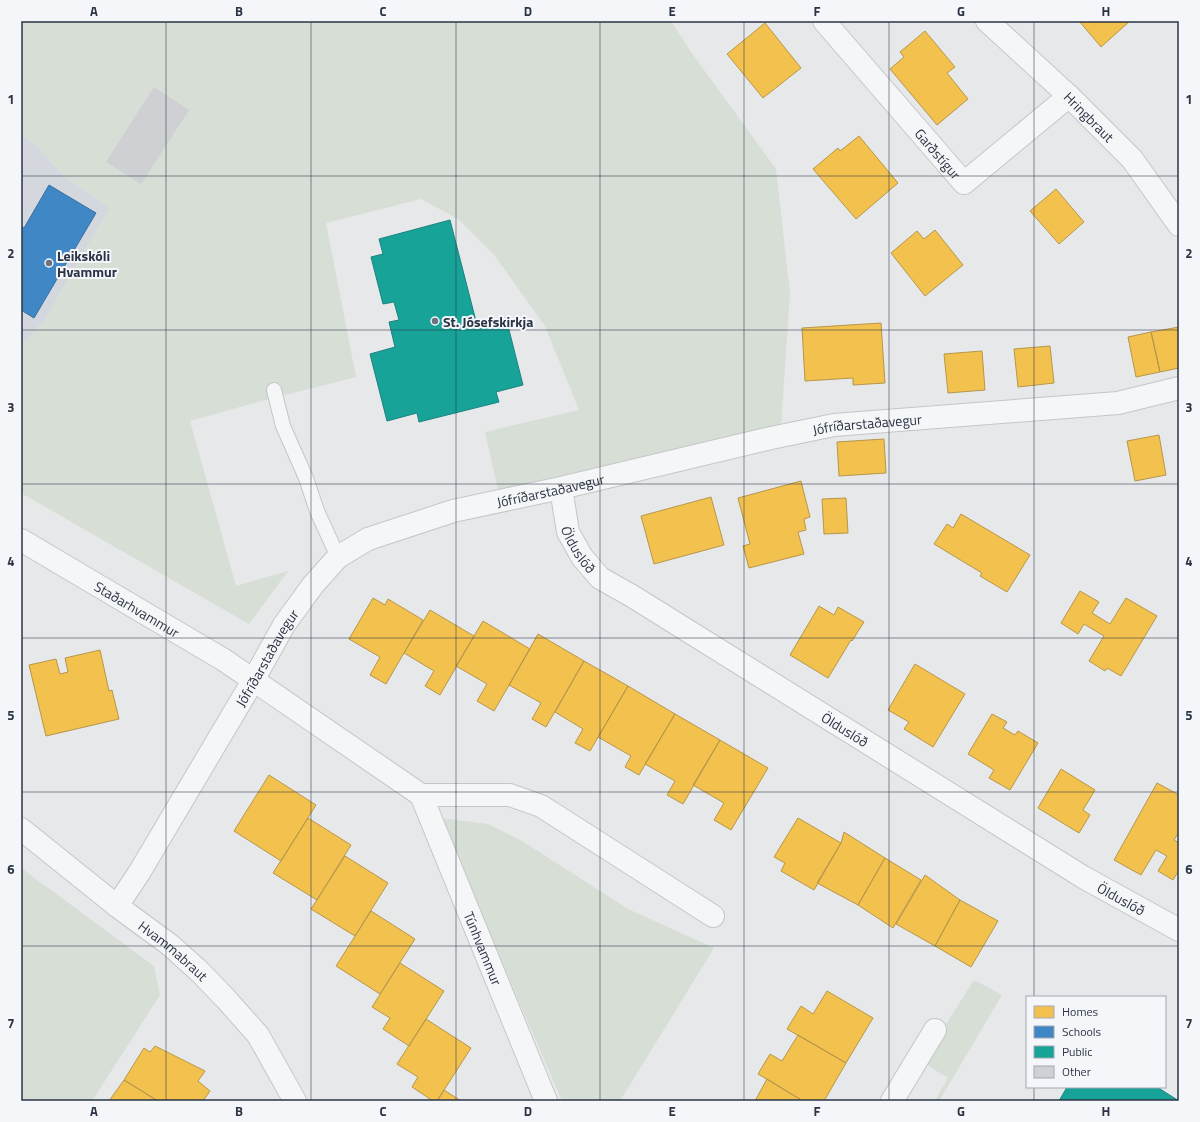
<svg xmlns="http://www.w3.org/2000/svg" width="1200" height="1122" font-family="'Titillium Web',sans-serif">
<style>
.built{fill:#d4d7dd}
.green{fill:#d6ded6}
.homes{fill:#f2c14e;stroke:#b6974b}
.schools{fill:#3f88c5;stroke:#396f9f}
.public{fill:#17a398;stroke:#1d827f}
.building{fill:#ced0d3}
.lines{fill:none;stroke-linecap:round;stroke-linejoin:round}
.lane-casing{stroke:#c4c6c8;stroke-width:16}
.street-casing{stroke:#c4c6c8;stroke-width:24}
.lane{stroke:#f5f6f7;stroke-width:14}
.street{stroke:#f5f6f7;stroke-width:22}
.grid{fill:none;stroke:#2b3445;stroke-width:1;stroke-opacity:0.55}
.poi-dot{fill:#6c737f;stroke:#f4f6f9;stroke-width:1.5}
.labels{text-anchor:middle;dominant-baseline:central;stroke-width:4;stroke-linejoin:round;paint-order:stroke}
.street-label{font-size:14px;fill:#2b3445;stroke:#f4f6f9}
.poi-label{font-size:14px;font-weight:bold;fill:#2b3445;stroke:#f4f6f9;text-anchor:start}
.neatline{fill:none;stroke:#2b3445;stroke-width:1.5}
.grid-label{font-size:13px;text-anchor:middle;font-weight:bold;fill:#2b3445}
</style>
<rect width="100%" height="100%" fill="#e6e8ea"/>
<path class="built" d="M 21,133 L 37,147 L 66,178 L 110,208 L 45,319 L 21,347 Z"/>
<path class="green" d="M 21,21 L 671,21 L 691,52 L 776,169 L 790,293 L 781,426 L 498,490 L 485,432 L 579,410 L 545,326 L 495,256 L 458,219 L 421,199 L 326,223 L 356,377 L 254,403 L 190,421 L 236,586 L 288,571 L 249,624 L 21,493 L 21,347 L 45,319 L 109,208 L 66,178 L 37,147 L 21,133 Z
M 440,818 L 488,824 L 522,841 L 628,909 L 714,948 L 620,1101 L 562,1101 Z
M 21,868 L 154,966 L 160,995 L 92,1101 L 21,1101 Z
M 974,980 L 1002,995 L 939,1101 L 935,1101 L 948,1078 L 922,1062 Z"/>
<path class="homes" d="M 1079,21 L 1130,21 L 1101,47 Z
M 765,23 L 801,68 L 763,98 L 727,54 Z
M 925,31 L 955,67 L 947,73 L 968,99 L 937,125 L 890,69 L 904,57 L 900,52 Z
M 859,136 L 898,183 L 856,219 L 813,169 L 838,148 L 840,151 Z
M 1056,189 L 1084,222 L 1059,244 L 1030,211 Z
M 935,230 L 963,265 L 925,296 L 891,253 L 917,231 L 924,239 Z
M 881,323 L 885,383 L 853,385 L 853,378 L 805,381 L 802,328 Z
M 1179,327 L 1179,368 L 1160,372 L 1151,332 Z
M 1151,332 L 1160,372 L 1136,377 L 1128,337 Z
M 1050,346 L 1054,383 L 1018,387 L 1014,349 Z
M 982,351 L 985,390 L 948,393 L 944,354 Z
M 1159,435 L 1166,475 L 1135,481 L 1127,441 Z
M 884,439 L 886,473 L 839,476 L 837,442 Z
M 801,481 L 810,517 L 804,519 L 806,530 L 798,532 L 804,554 L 749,568 L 743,546 L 750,544 L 738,498 Z
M 711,497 L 724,545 L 654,564 L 641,516 Z
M 846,498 L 848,533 L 824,534 L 822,499 Z
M 961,514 L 1030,555 L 1007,592 L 980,576 L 982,573 L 934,544 L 947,524 L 953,528 Z
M 1080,591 L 1099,602 L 1092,613 L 1110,624 L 1126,598 L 1157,616 L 1121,676 L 1107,668 L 1105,671 L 1089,661 L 1104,636 L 1084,624 L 1078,634 L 1061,623 Z
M 373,598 L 385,605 L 388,599 L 423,620 L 386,684 L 370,675 L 380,657 L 349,639 Z
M 819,606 L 834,615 L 838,607 L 864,622 L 852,641 L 851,640 L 828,678 L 790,655 Z
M 430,610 L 474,636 L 440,695 L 425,686 L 434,671 L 404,653 Z
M 483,621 L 530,649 L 494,711 L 477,701 L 487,684 L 456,666 Z
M 538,634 L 584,661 L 546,727 L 532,719 L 541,703 L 509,685 Z
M 100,650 L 109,691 L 112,690 L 119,719 L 46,736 L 29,665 L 56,659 L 60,674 L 68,672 L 65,658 Z
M 584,661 L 628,686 L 590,751 L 575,743 L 583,729 L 555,712 Z
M 915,664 L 965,694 L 933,747 L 904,729 L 909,722 L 888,710 Z
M 628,686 L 675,714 L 639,775 L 625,767 L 631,756 L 598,737 Z
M 675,714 L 720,740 L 683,804 L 667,795 L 675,781 L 645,764 Z
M 992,714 L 1007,722 L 1003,728 L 1015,735 L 1018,731 L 1038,743 L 1010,790 L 989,778 L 994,770 L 968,754 Z
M 720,740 L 768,768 L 731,830 L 714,820 L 724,803 L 693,785 Z
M 1061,769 L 1095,790 L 1083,810 L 1090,815 L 1079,833 L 1038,808 Z
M 269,775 L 316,805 L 281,861 L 234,831 Z
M 1157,783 L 1179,795 L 1179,832 L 1174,840 L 1179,843 L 1179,870 L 1173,880 L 1158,871 L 1167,856 L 1156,850 L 1141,875 L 1114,860 Z
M 308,818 L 351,845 L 317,900 L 273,873 Z
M 798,818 L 841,843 L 814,890 L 781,871 L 785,863 L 774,857 Z
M 844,832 L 885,858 L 858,905 L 817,883 L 841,843 Z
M 345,856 L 388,883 L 355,936 L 311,909 Z
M 885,858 L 921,880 L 893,928 L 858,905 Z
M 925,875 L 960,900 L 935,946 L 896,924 Z
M 960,900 L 998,921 L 971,967 L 935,946 Z
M 371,911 L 415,939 L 380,994 L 336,966 Z
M 400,963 L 444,991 L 409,1046 L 383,1029 L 390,1018 L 372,1007 Z
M 827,991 L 873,1018 L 846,1063 L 787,1029 L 801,1006 L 813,1014 Z
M 426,1019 L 471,1048 L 437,1101 L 433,1101 L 412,1087 L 418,1077 L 397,1064 Z
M 798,1035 L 846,1063 L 824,1101 L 803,1101 L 758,1074 L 770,1054 L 782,1061 Z
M 155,1046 L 205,1071 L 198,1081 L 210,1091 L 203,1101 L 158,1101 L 124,1080 L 144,1048 L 150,1052 Z
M 767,1079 L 803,1101 L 755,1101 Z
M 124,1080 L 158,1101 L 109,1101 Z
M 444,1090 L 461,1101 L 437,1101 Z"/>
<path class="schools" d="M 49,185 L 96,213 L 34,318 L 21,310 L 21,226 L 24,228 Z"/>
<path class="public" d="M 450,220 L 477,325 L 506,318 L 523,385 L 496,392 L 499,402 L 419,422 L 417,413 L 387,421 L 370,354 L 395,347 L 389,322 L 399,320 L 394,302 L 383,304 L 371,257 L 383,254 L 379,239 Z
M 1067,1087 L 1157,1087 L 1179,1101 L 1059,1101 Z"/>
<path class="building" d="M 154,87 L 189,110 L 141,184 L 106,162 Z"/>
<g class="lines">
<defs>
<path id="lane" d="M 274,390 L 283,426 L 306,478 L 317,511 L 338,557"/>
<g id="street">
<path id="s1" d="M 824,21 L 964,183 L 1069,96"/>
<path id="s2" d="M 987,21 L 1069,96 L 1132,159 L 1179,225"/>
<path id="s3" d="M 561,488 L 568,532 L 582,557 L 600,578 L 632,596 L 1083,877 L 1179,930"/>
<path id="s4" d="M 21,540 L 224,660 L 421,795 L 546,1101"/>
<path d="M 421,795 L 510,795 L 541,806 L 713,916"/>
<path id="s5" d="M 21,829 L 117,906 L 170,945 L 200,972 L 226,999 L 258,1035 L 295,1101"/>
<path id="s6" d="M 117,906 L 139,873 L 254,679 L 284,625 L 313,585 L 338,557 L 368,539 L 453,511 L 561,488 L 771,438 L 834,425 L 1118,403 L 1179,388"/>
<path d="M 892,1101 L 935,1030"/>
</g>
</defs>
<use href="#lane" class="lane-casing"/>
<use href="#street" class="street-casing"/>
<use href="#lane" class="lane"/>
<use href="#street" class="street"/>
</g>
<path class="grid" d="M 166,21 L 166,1101M 311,21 L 311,1101M 456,21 L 456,1101M 600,21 L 600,1101M 744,21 L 744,1101M 889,21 L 889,1101M 1034,21 L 1034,997M 21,176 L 1179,176M 21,330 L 1179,330M 21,484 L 1179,484M 21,638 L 1179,638M 21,792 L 1179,792M 21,946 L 1179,946M 1034,1087 L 1034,1101"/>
<g class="poi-dot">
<circle cx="49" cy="263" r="4"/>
<circle cx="435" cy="321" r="4"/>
</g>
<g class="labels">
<g class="street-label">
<text stroke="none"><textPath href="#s2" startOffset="140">Hringbraut</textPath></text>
<text stroke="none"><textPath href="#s1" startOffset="175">Garðstígur</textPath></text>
<text stroke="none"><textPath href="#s6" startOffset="962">Jófríðarstaðavegur</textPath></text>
<text stroke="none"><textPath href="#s6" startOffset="638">Jófríðarstaðavegur</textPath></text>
<text stroke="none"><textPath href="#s3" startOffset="65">Ölduslóð</textPath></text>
<text stroke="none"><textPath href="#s4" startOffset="135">Staðarhvammur</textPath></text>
<text stroke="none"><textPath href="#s6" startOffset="290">Jófríðarstaðavegur</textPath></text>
<text stroke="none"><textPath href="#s3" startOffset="389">Ölduslóð</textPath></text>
<text stroke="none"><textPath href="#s3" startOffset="713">Ölduslóð</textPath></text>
<text stroke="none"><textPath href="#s4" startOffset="640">Túnhvammur</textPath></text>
<text stroke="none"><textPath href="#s5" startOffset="195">Hvammabraut</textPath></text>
</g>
<g class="poi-label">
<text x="57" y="255">Leikskóli<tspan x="57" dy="16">Hvammur</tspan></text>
<text x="443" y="321">St. Jósefskirkja</text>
</g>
</g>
<rect width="1200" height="1122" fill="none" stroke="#f4f6f9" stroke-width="44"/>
<rect x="1026" y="996" width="140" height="92" fill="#f4f6f9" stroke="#a4a8b1"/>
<rect x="1034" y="1006" width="20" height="12" fill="#f2c14e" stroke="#a4a8b1"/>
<text x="1062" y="1016" font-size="12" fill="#2b3445">Homes</text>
<rect x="1034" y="1026" width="20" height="12" fill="#3f88c5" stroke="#a4a8b1"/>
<text x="1062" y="1036" font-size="12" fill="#2b3445">Schools</text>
<rect x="1034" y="1046" width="20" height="12" fill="#17a398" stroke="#a4a8b1"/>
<text x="1062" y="1056" font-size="12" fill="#2b3445">Public</text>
<rect x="1034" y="1066" width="20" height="12" fill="#ced0d3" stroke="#a4a8b1"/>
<text x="1062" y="1076" font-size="12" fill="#2b3445">Other</text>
<rect x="22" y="22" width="1156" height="1078" class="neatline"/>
<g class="grid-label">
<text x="94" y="16">A</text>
<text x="239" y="16">B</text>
<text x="383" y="16">C</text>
<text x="528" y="16">D</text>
<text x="672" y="16">E</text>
<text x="817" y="16">F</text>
<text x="961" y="16">G</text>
<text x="1106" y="16">H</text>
<text x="11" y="104">1</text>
<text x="1189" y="104">1</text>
<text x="11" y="258">2</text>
<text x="1189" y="258">2</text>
<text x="11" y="412">3</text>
<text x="1189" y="412">3</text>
<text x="11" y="566">4</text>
<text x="1189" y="566">4</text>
<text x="11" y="720">5</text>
<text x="1189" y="720">5</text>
<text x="11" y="874">6</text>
<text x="1189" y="874">6</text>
<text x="11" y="1028">7</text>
<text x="1189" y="1028">7</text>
<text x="94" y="1116">A</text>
<text x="239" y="1116">B</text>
<text x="383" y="1116">C</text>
<text x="528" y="1116">D</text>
<text x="672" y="1116">E</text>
<text x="817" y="1116">F</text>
<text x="961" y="1116">G</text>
<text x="1106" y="1116">H</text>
</g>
</svg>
